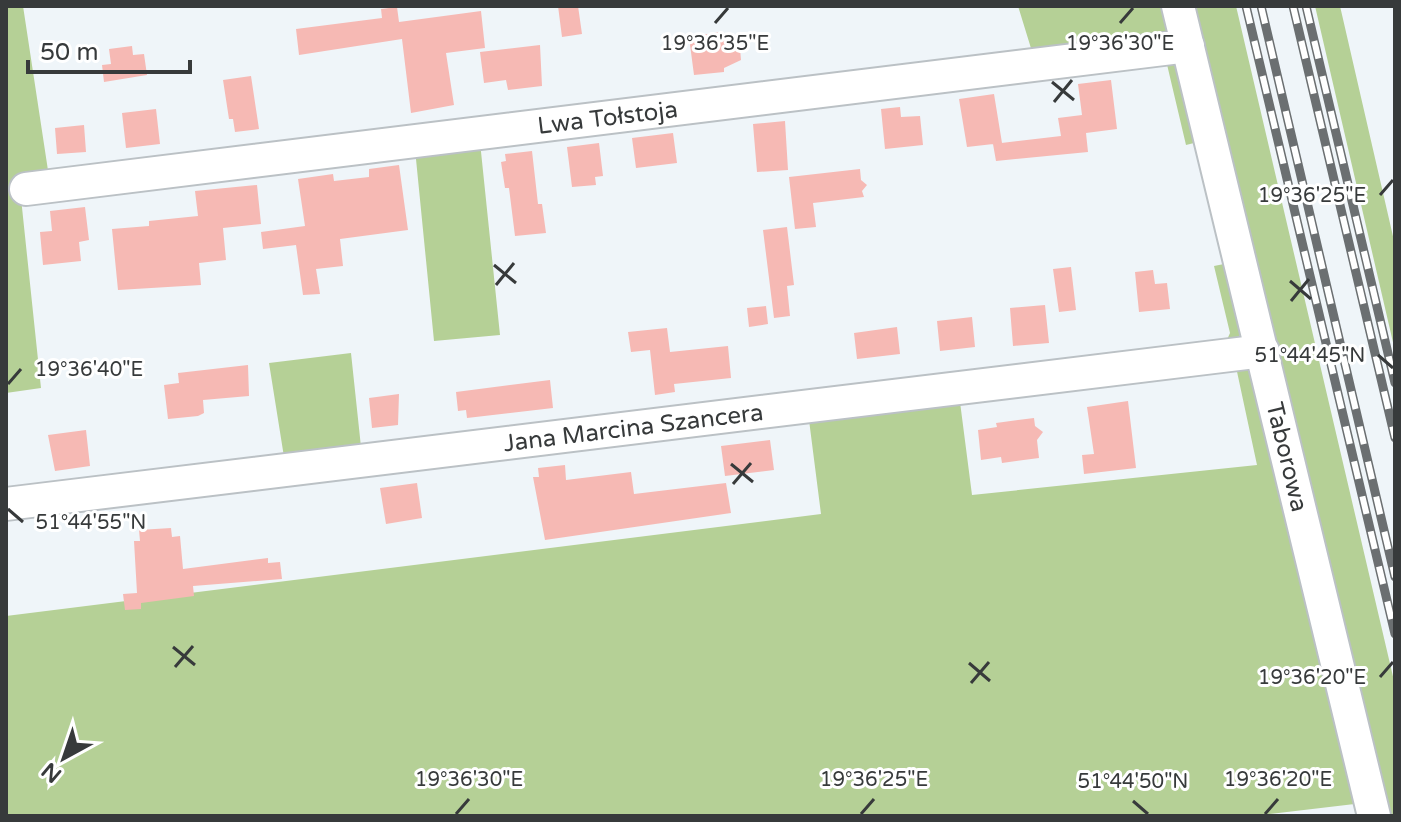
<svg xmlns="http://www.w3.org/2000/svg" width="1401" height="822" font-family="'Varela Round',sans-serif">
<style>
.green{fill:#b5d096}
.building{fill:#f6b9b4}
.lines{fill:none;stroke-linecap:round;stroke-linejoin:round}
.minor-casing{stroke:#bbc1c5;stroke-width:36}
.minor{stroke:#fff;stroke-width:32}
.rail-casing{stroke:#6b6f71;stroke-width:9}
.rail{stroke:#fff;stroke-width:6;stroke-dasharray:18;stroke-linecap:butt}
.ticks{fill:none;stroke:#373a3b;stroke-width:3}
.labels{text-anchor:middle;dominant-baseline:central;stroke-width:6;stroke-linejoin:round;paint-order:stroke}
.street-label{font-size:24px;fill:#373a3b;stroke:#fff}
.ticks-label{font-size:20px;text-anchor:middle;fill:#373a3b;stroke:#fff;stroke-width:6;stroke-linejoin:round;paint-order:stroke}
</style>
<rect width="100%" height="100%" fill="#eff5f9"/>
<path class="green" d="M 6,6 L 23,6 L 49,177 L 21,198 L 41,388 L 6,393 Z
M 1018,6 L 1161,6 L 1169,39 L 1034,58 Z
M 1186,6 L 1236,6 L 1395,685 L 1395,816 L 1381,816 Z
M 1315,6 L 1340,6 L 1395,245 L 1395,351 Z
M 1165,56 L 1174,57 L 1194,143 L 1186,145 Z
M 480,142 L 500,335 L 434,341 L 415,149 Z
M 1224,264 L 1241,333 L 1236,342 L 1016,365 L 1226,342 L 1230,333 L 1214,266 Z
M 351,353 L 361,447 L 284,457 L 269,363 Z
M 1243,364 L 1258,373 L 1363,803 L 1254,816 L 6,816 L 6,616 L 821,514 L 809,420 L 960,402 L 972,495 L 1257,465 L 1236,367 Z"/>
<path class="building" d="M 558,6 L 578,6 L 582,34 L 562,37 Z
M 397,7 L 399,22 L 481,11 L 485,48 L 446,53 L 454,105 L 411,113 L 402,39 L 299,55 L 296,29 L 382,18 L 381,9 Z
M 720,32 L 739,37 L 741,60 L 724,68 L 724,72 L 694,75 L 689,37 Z
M 540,45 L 542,86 L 508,90 L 506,80 L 484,83 L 480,52 Z
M 132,46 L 133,55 L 144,54 L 147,75 L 104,82 L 102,65 L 111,64 L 109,49 Z
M 251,76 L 259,129 L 235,132 L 233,119 L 229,119 L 223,80 Z
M 1111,80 L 1117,129 L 1086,133 L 1088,152 L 996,161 L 993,144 L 1061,136 L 1058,118 L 1082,115 L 1078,84 Z
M 994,94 L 1002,143 L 967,147 L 959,99 Z
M 900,107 L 901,117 L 920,116 L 923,145 L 885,149 L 881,109 Z
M 156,109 L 160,144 L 126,148 L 122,113 Z
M 785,121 L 788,170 L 757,172 L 753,124 Z
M 84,125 L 86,152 L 57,154 L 55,128 Z
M 673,133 L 677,163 L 636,168 L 632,138 Z
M 599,143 L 603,176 L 595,177 L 596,185 L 572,187 L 567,147 Z
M 532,151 L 538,204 L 542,204 L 546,233 L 515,236 L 509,188 L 505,188 L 501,162 L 506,161 L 505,154 Z
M 399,165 L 408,230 L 340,239 L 343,266 L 316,269 L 320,294 L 303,295 L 296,245 L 263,249 L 261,232 L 305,226 L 298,179 L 333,174 L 334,181 L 369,177 L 369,169 Z
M 860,169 L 861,180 L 867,185 L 862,191 L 864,197 L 813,203 L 816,227 L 795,229 L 789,177 Z
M 257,185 L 261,224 L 223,228 L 226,260 L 199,263 L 201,285 L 118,290 L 112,229 L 149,226 L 149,221 L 198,216 L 195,191 Z
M 85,207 L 89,240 L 79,242 L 81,261 L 43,265 L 40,232 L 52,231 L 50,211 Z
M 787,227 L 794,285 L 787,286 L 790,316 L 774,318 L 763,230 Z
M 1071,267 L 1076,310 L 1059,312 L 1053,269 Z
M 1153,270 L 1155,284 L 1167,283 L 1170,309 L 1139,312 L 1135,272 Z
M 1045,305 L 1049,343 L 1013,346 L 1010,308 Z
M 766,306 L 768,324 L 749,327 L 747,308 Z
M 972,317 L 975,347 L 940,351 L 937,321 Z
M 897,327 L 900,354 L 857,359 L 854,333 Z
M 667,328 L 670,352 L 728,346 L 731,378 L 674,384 L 675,392 L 655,395 L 650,350 L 631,352 L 628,332 Z
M 248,365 L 249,396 L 203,400 L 204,413 L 198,416 L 168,419 L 164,385 L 179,383 L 178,373 Z
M 550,380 L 553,408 L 467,418 L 466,410 L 458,411 L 456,392 Z
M 399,394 L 398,425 L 372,428 L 369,398 Z
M 1128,401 L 1136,468 L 1084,474 L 1082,455 L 1094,454 L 1087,407 Z
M 1034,418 L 1035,426 L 1043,432 L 1037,440 L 1039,458 L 1002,463 L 1001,457 L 981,460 L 978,430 L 997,427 L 996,423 Z
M 86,430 L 90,466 L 55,471 L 48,435 Z
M 770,440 L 774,470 L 725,476 L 721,446 Z
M 565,465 L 566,480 L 631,472 L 634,494 L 726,483 L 731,513 L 545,540 L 533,477 L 539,477 L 538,468 Z
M 417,483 L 422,518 L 386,524 L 380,488 Z
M 171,528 L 172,537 L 180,536 L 183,569 L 268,558 L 268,563 L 280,562 L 282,579 L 193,586 L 194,596 L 141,603 L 141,609 L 125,610 L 123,594 L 137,593 L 134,541 L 140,541 L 139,530 Z"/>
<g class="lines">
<defs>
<g id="minor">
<path id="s1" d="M 1178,6 L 1374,816"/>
<path id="s2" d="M 26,189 L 1188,46"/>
<path id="s3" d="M 6,504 L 1263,351"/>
</g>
</defs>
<use href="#minor" class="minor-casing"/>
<use href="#minor" class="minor"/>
<defs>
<path id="rail" d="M 1246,6 L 1395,634
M 1261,6 L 1395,577
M 1293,6 L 1395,438
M 1306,6 L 1395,383"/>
</defs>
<use href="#rail" class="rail-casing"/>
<use href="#rail" class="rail"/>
</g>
<path class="ticks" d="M 715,23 L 728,8M 1120,23 L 1133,8M 1052,82 L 1074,100M 1054,102 L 1072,80M 1380,195 L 1393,180M 494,265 L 516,283M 1290,281 L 1311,299M 496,285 L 514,263M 1291,301 L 1309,279M 1378,355 L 1393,368M 8,384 L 21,369M 731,464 L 753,482M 733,484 L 751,463M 8,509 L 23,522M 173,647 L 195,665M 969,663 L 990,681M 175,667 L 193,646M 1380,677 L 1393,662M 971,683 L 989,662M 1133,801 L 1148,814M 456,814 L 469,799M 861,814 L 874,799M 1265,814 L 1278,799"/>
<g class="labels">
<g class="street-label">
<text stroke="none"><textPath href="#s2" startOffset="586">Lwa Tołstoja</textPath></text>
<text stroke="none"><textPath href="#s3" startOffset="632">Jana Marcina Szancera</textPath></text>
<text stroke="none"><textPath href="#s1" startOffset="464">Taborowa</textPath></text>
</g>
</g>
<g class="ticks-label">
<text x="715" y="50">19°36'35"E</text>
<text x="1120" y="50">19°36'30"E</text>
<text x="1312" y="202">19°36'25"E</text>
<text x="1310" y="362">51°44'45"N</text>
<text x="89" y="376">19°36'40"E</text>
<text x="91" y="529">51°44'55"N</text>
<text x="1312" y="684">19°36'20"E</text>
<text x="469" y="786">19°36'30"E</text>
<text x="874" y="786">19°36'25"E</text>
<text x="1278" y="786">19°36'20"E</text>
<text x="1133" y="788">51°44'50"N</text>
</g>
<rect width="1401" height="822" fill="none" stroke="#373a3b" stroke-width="16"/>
<g transform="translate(64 758) rotate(220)" stroke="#ffffff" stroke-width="6" paint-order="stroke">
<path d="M0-6L14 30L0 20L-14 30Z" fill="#373a3b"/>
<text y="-12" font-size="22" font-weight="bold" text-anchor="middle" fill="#373a3b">N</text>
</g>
<path d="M28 60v12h162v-12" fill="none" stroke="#373a3b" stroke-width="4"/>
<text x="40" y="60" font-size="24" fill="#373a3b" stroke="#ffffff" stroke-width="6" paint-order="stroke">50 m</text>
</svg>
